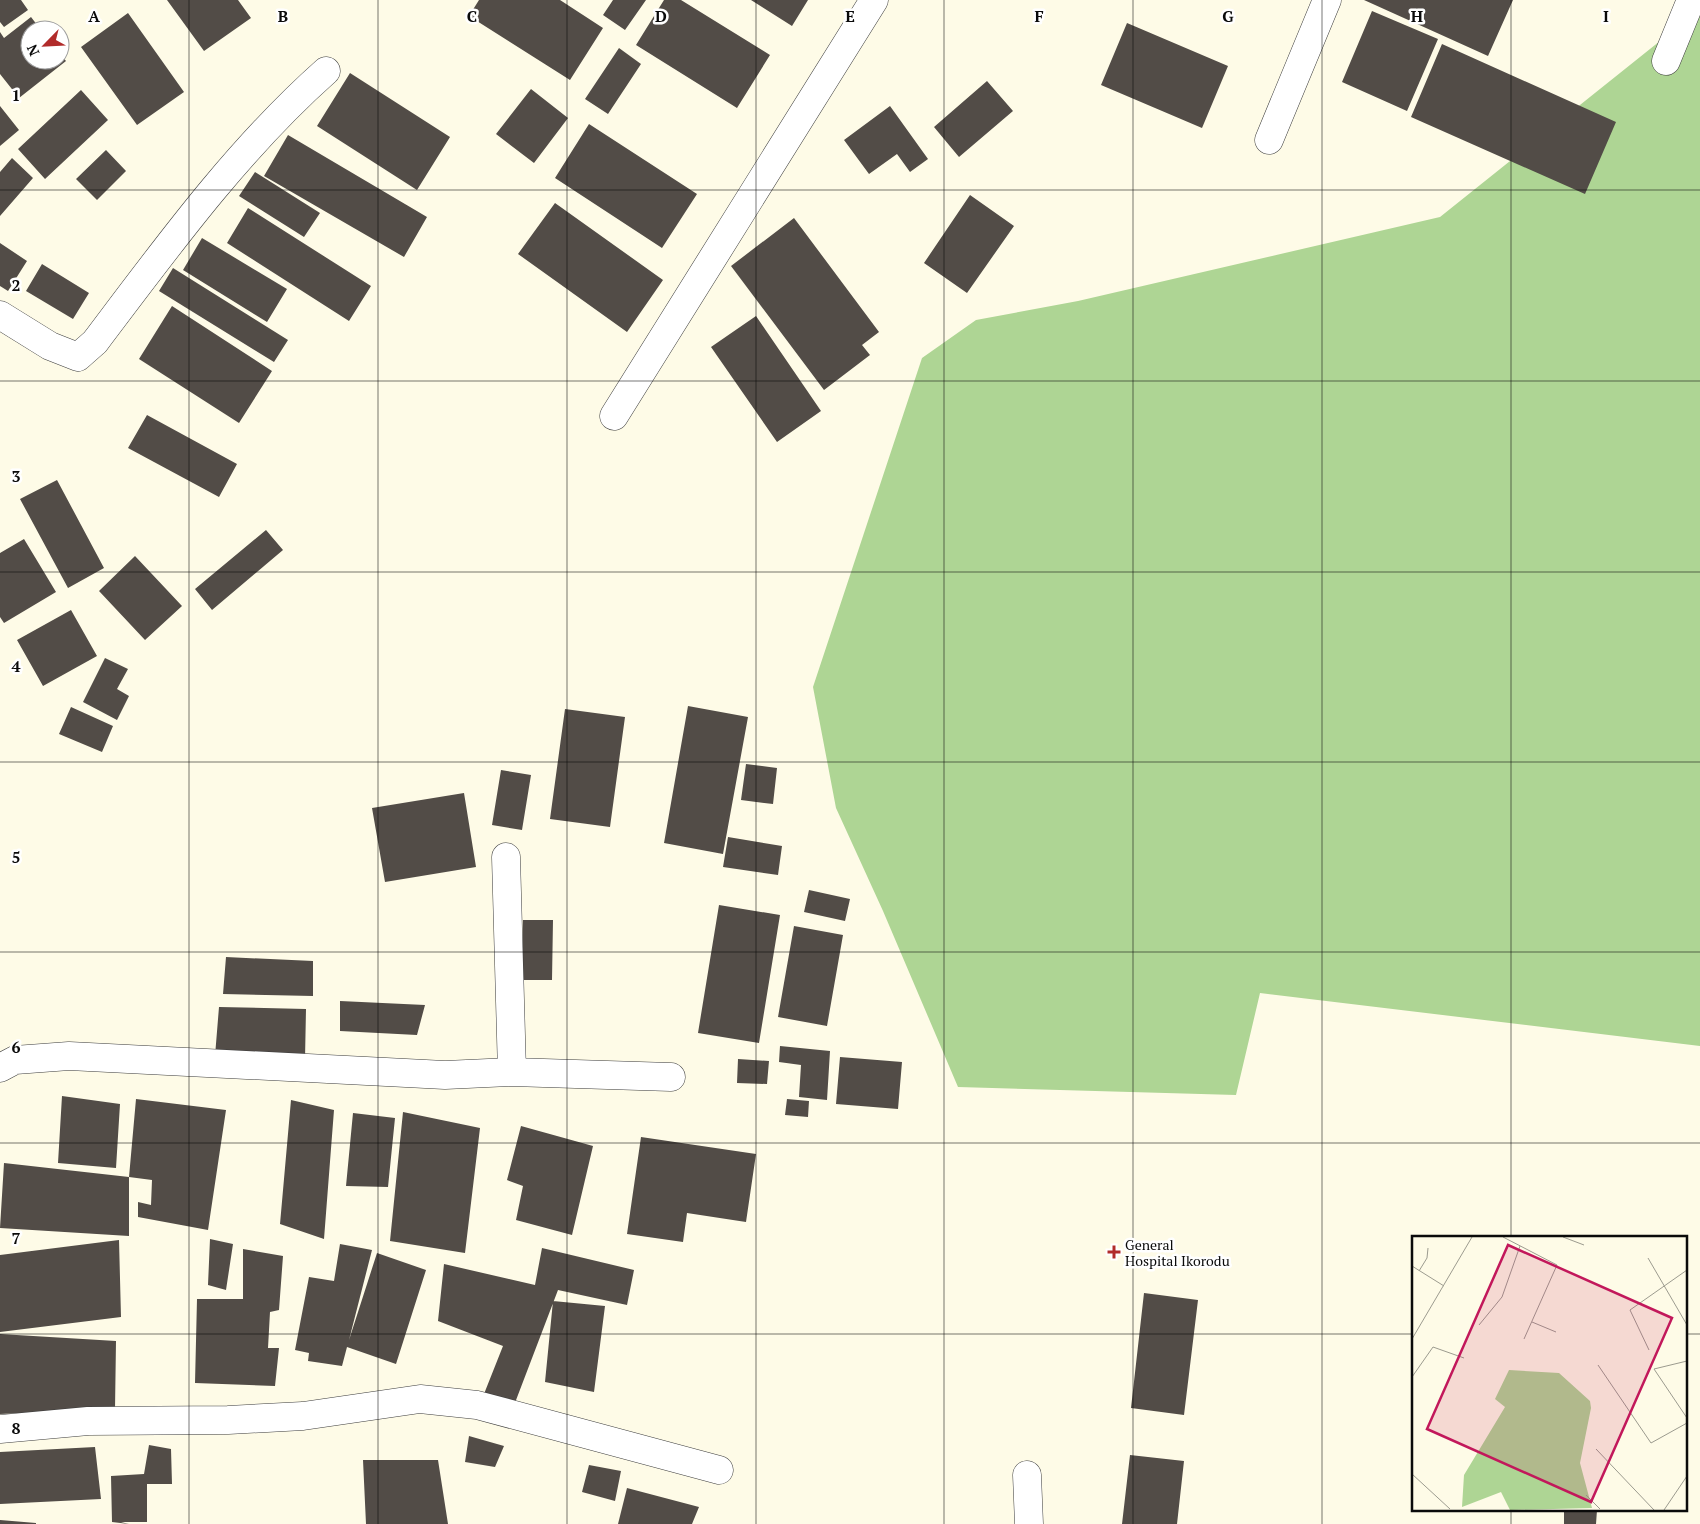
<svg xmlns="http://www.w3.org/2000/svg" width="1700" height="1524" font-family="'PT Serif',serif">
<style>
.forest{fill:#aed594}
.building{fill:#524c47}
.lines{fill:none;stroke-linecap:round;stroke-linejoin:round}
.minor-casing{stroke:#3d3d3d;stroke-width:29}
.minor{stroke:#fff;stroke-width:28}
.grid{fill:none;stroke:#0a0a0a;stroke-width:1;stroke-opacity:0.55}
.poi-dot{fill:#b12b2a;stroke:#fff;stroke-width:2}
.labels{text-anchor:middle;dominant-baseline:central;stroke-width:5;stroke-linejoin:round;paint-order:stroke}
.poi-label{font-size:14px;fill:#0a0a0a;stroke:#fff;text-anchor:start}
.inset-road{fill:none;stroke:#9c9b8f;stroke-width:1}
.view{fill:#c2185b;fill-opacity:0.15;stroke:#c2185b;stroke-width:2.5}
.inset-edge{fill:none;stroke:#0a0a0a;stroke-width:2.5}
.grid-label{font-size:16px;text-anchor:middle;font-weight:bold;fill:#0a0a0a;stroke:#fff;stroke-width:5;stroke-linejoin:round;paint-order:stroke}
</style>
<rect width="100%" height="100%" fill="#fefbe7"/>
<path class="forest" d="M 1700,9 L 1700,1046 L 1260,993 L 1236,1095 L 958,1087 L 883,911 L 836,808 L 813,687 L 922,358 L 976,320 L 1078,301 L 1440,217 Z"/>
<path class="building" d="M 0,0 L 21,0 L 28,10 L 4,27 L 0,22 Z
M 167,0 L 238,0 L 251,18 L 204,51 Z
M 479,0 L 560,0 L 603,28 L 570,80 L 469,16 Z
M 613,0 L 646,0 L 625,30 L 603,15 Z
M 664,0 L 681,0 L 770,55 L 737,108 L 636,45 Z
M 751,0 L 808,0 L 792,26 Z
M 1364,0 L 1513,0 L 1488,56 Z
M 1372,11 L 1438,39 L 1407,111 L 1342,82 Z
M 128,13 L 184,92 L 137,125 L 81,47 Z
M 31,17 L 41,30 L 30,30 L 30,60 L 60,60 L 60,54 L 66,61 L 19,98 L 0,74 L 0,32 L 4,38 Z
M 1127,23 L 1228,66 L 1202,128 L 1101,85 Z
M 1442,44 L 1616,122 L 1585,194 L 1411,117 Z
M 619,48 L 641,64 L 608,114 L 585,99 Z
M 350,73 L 450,137 L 417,190 L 317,126 Z
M 987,81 L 1013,111 L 959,157 L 934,127 Z
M 531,89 L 568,118 L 534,163 L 496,134 Z
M 81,90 L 108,120 L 45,179 L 18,149 Z
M 0,106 L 19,130 L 0,146 Z
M 890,106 L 928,159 L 910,172 L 897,154 L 869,174 L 844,140 Z
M 589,124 L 697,194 L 662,248 L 555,178 Z
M 288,135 L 427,217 L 404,257 L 264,176 Z
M 106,150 L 126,171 L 97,200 L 76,179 Z
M 12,158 L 33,178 L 0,216 L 0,172 Z
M 255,172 L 320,213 L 304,237 L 239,196 Z
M 970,195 L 1014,226 L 967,293 L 924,263 Z
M 555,203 L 663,280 L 627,332 L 518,254 Z
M 248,208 L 371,286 L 349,321 L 227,243 Z
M 794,218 L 879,332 L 862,345 L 870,355 L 824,390 L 731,266 Z
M 202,238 L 287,289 L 267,322 L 183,270 Z
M 0,243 L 27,261 L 8,291 L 0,286 Z
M 42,264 L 89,293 L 73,319 L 26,291 Z
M 173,268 L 288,340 L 274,362 L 159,291 Z
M 172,306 L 272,371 L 239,423 L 139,359 Z
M 756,316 L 821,411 L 777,442 L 711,347 Z
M 147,415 L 237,464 L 219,497 L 128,448 Z
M 57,480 L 104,568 L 68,588 L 20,499 Z
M 266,530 L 283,550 L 212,610 L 195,589 Z
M 24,539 L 56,592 L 4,623 L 0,617 L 0,553 Z
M 135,556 L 182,606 L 145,640 L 99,591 Z
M 71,610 L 97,656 L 43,686 L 17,640 Z
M 105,658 L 128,669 L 117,689 L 129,696 L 117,720 L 83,702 Z
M 688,706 L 748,717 L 723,854 L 664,843 Z
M 71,707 L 113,726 L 102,752 L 59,734 Z
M 565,709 L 625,717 L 610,827 L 550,819 Z
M 746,764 L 777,768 L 773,804 L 741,800 Z
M 501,770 L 531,775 L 522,830 L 492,825 Z
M 464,793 L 476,867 L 385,882 L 372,808 Z
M 728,837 L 782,846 L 778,875 L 723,867 Z
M 809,890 L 850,899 L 845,921 L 804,912 Z
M 719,905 L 780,915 L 759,1043 L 698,1033 Z
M 523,920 L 553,920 L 552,980 L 522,980 Z
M 794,926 L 843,935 L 827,1026 L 778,1017 Z
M 226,957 L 313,961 L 313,996 L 223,994 Z
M 340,1001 L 425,1005 L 417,1035 L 340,1031 Z
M 219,1007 L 306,1009 L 305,1059 L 215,1056 Z
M 780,1046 L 830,1051 L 827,1100 L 799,1097 L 801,1065 L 779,1062 Z
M 840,1057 L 902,1062 L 898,1109 L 836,1104 Z
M 738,1059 L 769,1061 L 767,1084 L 737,1083 Z
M 62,1096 L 120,1104 L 116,1168 L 58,1163 Z
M 136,1099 L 226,1110 L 208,1230 L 138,1217 L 138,1202 L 151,1205 L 152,1180 L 129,1177 Z
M 787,1099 L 809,1101 L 808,1117 L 785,1115 Z
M 291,1100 L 334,1110 L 324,1239 L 280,1224 Z
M 403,1112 L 480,1128 L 465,1253 L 390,1241 Z
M 353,1113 L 395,1118 L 388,1187 L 346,1186 Z
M 521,1126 L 593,1146 L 572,1235 L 516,1220 L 523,1186 L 507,1180 Z
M 641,1137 L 756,1154 L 746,1222 L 687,1213 L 683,1242 L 627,1234 Z
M 4,1163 L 129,1177 L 129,1236 L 0,1228 Z
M 210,1239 L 233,1244 L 226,1290 L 208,1285 Z
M 119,1240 L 121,1317 L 0,1332 L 0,1255 Z
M 340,1244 L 372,1250 L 349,1340 L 377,1253 L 426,1270 L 396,1364 L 347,1347 L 342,1366 L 308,1361 L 309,1353 L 295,1350 L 309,1277 L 334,1281 Z
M 542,1248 L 634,1270 L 627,1305 L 558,1290 L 513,1408 L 482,1399 L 503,1346 L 438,1321 L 444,1264 L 535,1285 Z
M 243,1249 L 283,1256 L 279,1310 L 270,1312 L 268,1348 L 279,1348 L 275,1386 L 195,1383 L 197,1299 L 243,1299 Z
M 1144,1293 L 1198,1300 L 1184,1415 L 1131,1408 Z
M 553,1301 L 605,1306 L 594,1392 L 545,1382 Z
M 0,1334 L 116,1341 L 115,1409 L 0,1414 Z
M 469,1436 L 504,1446 L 495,1467 L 465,1462 Z
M 149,1445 L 171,1449 L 172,1484 L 147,1484 L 147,1522 L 121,1522 L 129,1524 L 112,1522 L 111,1476 L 144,1474 Z
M 95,1447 L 101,1499 L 0,1504 L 0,1452 Z
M 1130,1455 L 1184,1461 L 1177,1524 L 1122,1524 Z
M 363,1460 L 438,1460 L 448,1524 L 366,1524 Z
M 589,1465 L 621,1471 L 615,1501 L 582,1492 Z
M 627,1488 L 699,1507 L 692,1524 L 618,1524 Z
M 1564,1510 L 1597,1510 L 1596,1524 L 1564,1524 Z
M 0,1520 L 36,1523 L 36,1524 L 0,1524 Z"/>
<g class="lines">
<defs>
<path id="minor" d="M 1666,61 L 1691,0
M 1269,140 L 1327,0
M 0,315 L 50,346 L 78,357 L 95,342 C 166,248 237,150 326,71
M 614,416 L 874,0
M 506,857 L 512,1072
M 0,1068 L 15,1060 L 69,1056 L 445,1075 L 512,1072 L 671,1077
M 0,1429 L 88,1421 L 228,1420 L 303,1416 L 420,1399 L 477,1405 L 719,1470
M 1027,1475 L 1029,1524"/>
</defs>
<use href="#minor" class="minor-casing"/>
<use href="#minor" class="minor"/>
</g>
<path class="grid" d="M 189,0 L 189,1524M 378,0 L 378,1524M 567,0 L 567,1524M 756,0 L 756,1524M 944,0 L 944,1524M 1133,0 L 1133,1524M 1322,0 L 1322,1524M 1511,0 L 1511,1238M 0,190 L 1700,190M 0,381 L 1700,381M 0,572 L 1700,572M 0,762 L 1700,762M 0,952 L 1700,952M 0,1143 L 1700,1143M 0,1334 L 1414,1334M 1686,1334 L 1700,1334M 1511,1510 L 1511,1524"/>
<path class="poi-dot" d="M1111.5 1244.5h5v5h5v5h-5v5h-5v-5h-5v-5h5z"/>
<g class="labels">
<g class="poi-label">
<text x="1125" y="1244">General<tspan x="1125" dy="16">Hospital Ikorodu</tspan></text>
</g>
</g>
<g transform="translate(1412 1236)">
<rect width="275" height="275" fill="#fefbe7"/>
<path d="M 97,134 L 147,137 L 178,165 L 179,172 L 168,227 L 180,272 L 98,274 L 89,256 L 50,271 L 52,239 L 93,171 L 83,163 Z" fill="#aed594"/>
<path class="inset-road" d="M 91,1 L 145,29 L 112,103M 151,1 L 172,9M 236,22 L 275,89M 0,30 L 32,50M 7,35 L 15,22 L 16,12M 120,86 L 144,96M 67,89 L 90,61 L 108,10M 0,103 L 60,1M 237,114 L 218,74 L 275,34M 275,125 L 242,133 L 275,182M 186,129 L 239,207 L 275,187M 0,141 L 21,111 L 52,122M 184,213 L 242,274M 0,238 L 38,273M 174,259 L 188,273M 252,274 L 275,240"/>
<path class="view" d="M 96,9 L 260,82 L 179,266 L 15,193 Z"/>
<rect width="275" height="275" class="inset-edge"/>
</g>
<g class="grid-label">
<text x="94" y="22">A</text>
<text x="283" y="22">B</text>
<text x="472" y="22">C</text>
<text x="661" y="22">D</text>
<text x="850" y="22">E</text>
<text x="1039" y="22">F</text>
<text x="1228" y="22">G</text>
<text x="1417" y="22">H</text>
<text x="1606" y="22">I</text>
<text x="16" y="101">1</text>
<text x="16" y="291">2</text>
<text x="16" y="482">3</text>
<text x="16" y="672">4</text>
<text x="16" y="863">5</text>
<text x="16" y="1053">6</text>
<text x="16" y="1244">7</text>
<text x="16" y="1434">8</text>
</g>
<g transform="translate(45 45) rotate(246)"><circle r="24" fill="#ffffff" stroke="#9d9d9d"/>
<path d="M0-4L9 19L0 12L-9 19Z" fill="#b12b2a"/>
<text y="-8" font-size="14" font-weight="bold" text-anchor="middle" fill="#0a0a0a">N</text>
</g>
</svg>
